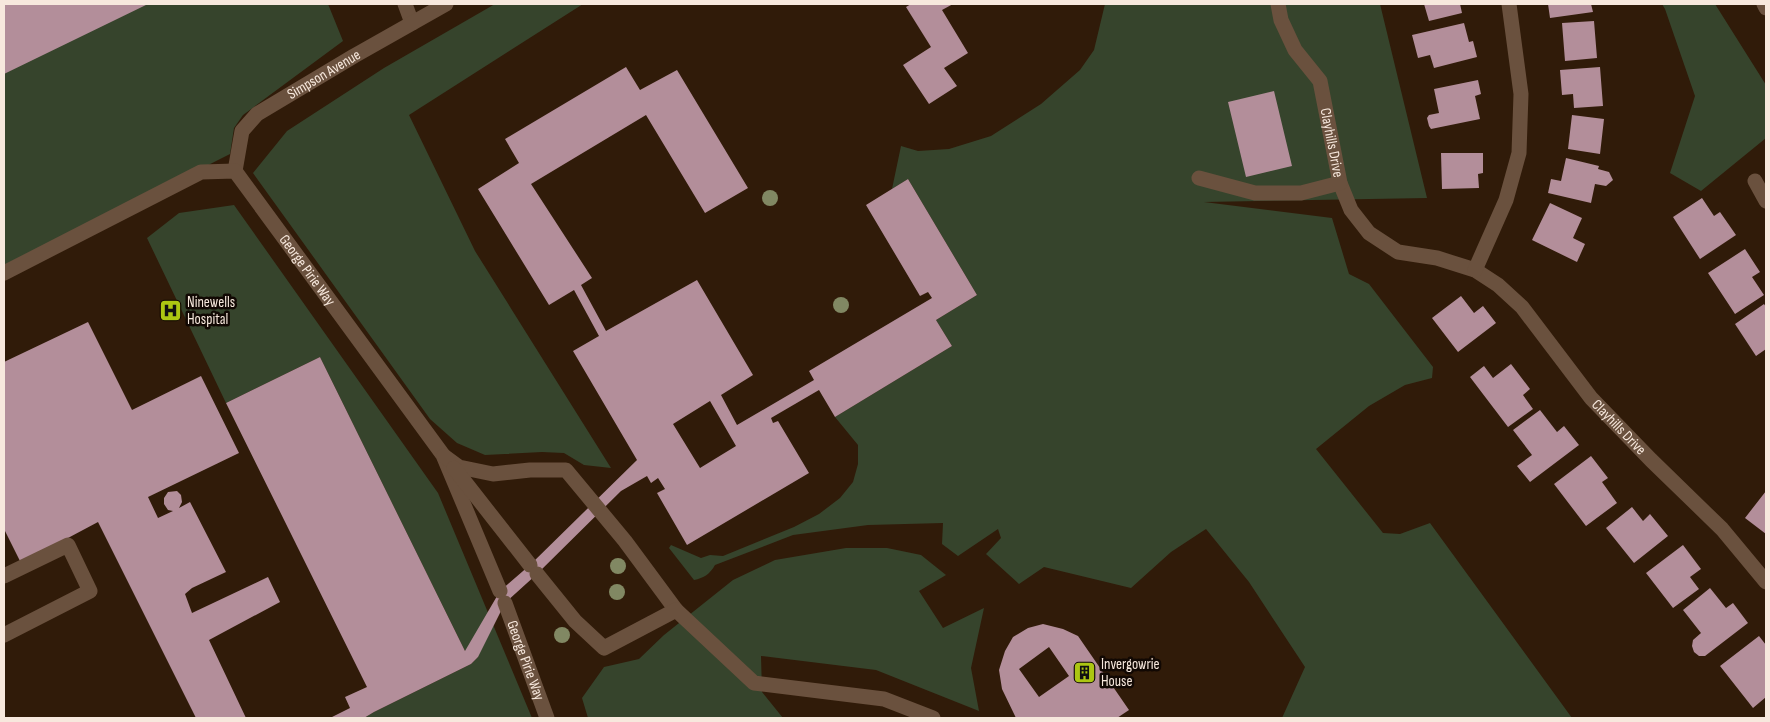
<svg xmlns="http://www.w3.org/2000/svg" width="1770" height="722" font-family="'Sofia Sans Condensed',sans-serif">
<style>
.green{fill:#36442c}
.building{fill:#b38e9a;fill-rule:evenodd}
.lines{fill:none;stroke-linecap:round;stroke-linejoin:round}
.minor{stroke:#6a513e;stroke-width:15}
.tree{fill:#818863}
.labels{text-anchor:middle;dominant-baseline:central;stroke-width:5;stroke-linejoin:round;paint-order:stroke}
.street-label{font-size:15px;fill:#f7e8dd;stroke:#110803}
.poi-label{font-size:15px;fill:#f7e8dd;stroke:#110803;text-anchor:start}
</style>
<rect width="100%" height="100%" fill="#301b09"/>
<path class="green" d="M 4,4 L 328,4 L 343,41 L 243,115 L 234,128 L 230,154 L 4,268 Z
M 495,4 L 583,4 L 409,115 L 475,251 L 611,468 L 584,465 L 564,453 L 542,452 L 485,455 L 457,443 L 430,419 L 253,173 L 287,131 L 384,68 Z
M 1105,4 L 1380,4 L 1427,198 L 1204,202 L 1332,218 L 1349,274 L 1369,284 L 1433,367 L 1432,378 L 1405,385 L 1369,406 L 1316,449 L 1383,533 L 1400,534 L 1430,523 L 1572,718 L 1282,718 L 1305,667 L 1249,582 L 1206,529 L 1171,552 L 1131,588 L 1044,567 L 1019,584 L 986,554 L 1001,538 L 998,529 L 958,556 L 942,544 L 943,523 L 868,525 L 793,535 L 715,565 C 710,574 704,578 694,580 L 669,548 L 671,545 L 701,558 L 710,555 L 723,556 L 794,527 L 819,514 L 840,498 L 853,482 L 858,464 L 858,445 L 835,417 L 952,346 L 936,320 L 977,295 L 908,179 L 892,189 L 901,146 L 918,151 L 949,149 L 991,136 L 1041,104 L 1080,70 L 1094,50 Z
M 1662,4 L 1715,4 L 1766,85 L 1766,138 L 1701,191 L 1670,173 L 1695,96 L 1665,9 Z
M 234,205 L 438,493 L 532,718 L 364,718 L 374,712 L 471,664 L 478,657 L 465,651 L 320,357 L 226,403 L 147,238 L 179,213 Z
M 846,548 L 887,548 L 921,555 L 946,575 L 919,591 L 943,628 L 984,608 L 971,668 L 979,711 L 876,670 L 761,656 L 762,692 L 783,718 L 588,718 L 582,698 L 604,667 L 639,659 L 664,635 L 733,580 L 775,560 Z"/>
<path class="building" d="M 4,4 L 148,4 L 4,74 Z
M 911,4 L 953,4 L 942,10 L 968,53 L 944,68 L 957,86 L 929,104 L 903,65 L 931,47 L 906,7 Z
M 1424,4 L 1460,4 L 1462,13 L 1429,21 Z
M 1548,4 L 1591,4 L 1593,12 L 1550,18 Z
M 1594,21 L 1597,58 L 1565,61 L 1562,23 Z
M 1464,23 L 1469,42 L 1473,41 L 1477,57 L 1434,68 L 1430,55 L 1418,58 L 1412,35 Z
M 626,67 L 640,90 L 677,70 L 748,188 L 705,213 L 646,115 L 531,184 L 592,278 L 581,285 L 606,331 L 697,280 L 753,375 L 721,395 L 737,425 L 814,380 L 809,371 L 932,298 L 928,292 L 920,296 L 866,205 L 908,179 L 977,295 L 936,320 L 952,346 L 835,417 L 819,390 L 771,418 L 773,423 L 778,421 L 809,473 L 687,545 L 657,493 L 665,489 L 658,478 L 651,483 L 647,476 L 621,491 L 537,574 L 505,603 L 478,657 L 471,664 L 374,712 L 364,718 L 330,718 L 350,708 L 345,697 L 367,687 L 226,403 L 320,357 L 465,651 L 500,591 L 530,565 L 637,460 L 573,351 L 599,336 L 574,290 L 549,305 L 478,189 L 519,163 L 505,139 ZM 710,401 L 736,446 L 700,468 L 673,424 Z
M 1600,67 L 1603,106 L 1574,108 L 1573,94 L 1562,95 L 1560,70 Z
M 1478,80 L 1481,94 L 1475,96 L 1480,119 L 1431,129 L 1429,126 L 1427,118 L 1429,115 L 1439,113 L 1434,89 Z
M 1274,91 L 1292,166 L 1246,177 L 1228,102 Z
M 1572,115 L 1604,119 L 1600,154 L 1568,149 Z
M 1441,153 L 1483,153 L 1483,173 L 1478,174 L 1479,188 L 1442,189 Z
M 1566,158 L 1599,166 L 1598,169 L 1609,172 L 1613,180 L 1606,186 L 1595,184 L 1591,203 L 1548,193 L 1551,179 L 1561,181 Z
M 1702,198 L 1714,216 L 1720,212 L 1736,235 L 1700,259 L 1673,217 Z
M 1550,203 L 1582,218 L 1573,238 L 1585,244 L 1577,262 L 1532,240 Z
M 1745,249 L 1760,272 L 1752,277 L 1764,295 L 1735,314 L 1708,273 Z
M 1461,296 L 1474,313 L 1483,306 L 1496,323 L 1458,352 L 1432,318 Z
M 1764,304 L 1766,307 L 1766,349 L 1756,356 L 1735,324 Z
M 88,322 L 132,410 L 201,376 L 239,453 L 148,497 L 158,518 L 173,511 L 168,510 L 164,504 L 164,498 L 168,492 L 177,491 L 181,495 L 182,502 L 179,508 L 190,502 L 226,572 L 192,588 L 185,594 L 192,613 L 268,577 L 280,602 L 209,640 L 246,718 L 196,718 L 98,522 L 21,563 L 4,529 L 4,362 Z
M 1511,364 L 1530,389 L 1523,395 L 1533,409 L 1508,427 L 1470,377 L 1484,366 L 1493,378 Z
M 1540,410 L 1557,432 L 1564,426 L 1579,445 L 1530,482 L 1517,466 L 1532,455 L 1513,430 Z
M 1591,456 L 1608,478 L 1602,482 L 1617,503 L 1586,526 L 1554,484 Z
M 1766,491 L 1766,534 L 1745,518 Z
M 1632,507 L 1643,521 L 1650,514 L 1668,536 L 1634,563 L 1606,528 Z
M 1683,545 L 1701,569 L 1690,577 L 1699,589 L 1673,608 L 1646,573 Z
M 1710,588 L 1726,608 L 1733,603 L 1748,623 L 1705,656 L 1699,656 L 1694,652 L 1692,646 L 1693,640 L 1701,633 L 1683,610 Z
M 1043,624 L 1063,629 L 1078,636 L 1129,710 L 1117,718 L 1016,718 L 1002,689 L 999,670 L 1005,651 L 1013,637 L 1028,628 ZM 1049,647 L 1069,676 L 1039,697 L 1019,669 Z
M 1759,636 L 1766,645 L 1766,697 L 1753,708 L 1720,666 Z"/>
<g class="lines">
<g class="minor">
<path d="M 405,4 L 412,23"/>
<path id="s1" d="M 1278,4 L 1281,20 L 1295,50 L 1320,81 L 1340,183 L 1351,210 L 1369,233 L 1398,252 L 1437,258 L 1475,270 L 1498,285 L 1522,307 L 1591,398 L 1651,460 L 1722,529 L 1766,582"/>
<path d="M 1764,4 L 1766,8"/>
<path id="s2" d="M 235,171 L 242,131 L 257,114 L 354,56 L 446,4"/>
<path d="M 1199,178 L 1255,193 L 1301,193 L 1340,183"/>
<path d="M 1755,181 L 1766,201"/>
<path d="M 1475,270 L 1506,200 L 1519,153 L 1521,94 L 1509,4"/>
<path id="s3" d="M 4,273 L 201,172 L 235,171 L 443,455 L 500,591"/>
<path d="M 444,456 L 459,467 L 493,474 L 530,470 L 566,470 L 625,541 L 676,610"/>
<path d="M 454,468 L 530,565"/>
<path d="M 537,574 L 575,621 L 604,648 L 676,610 L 754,683 L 884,699 L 933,718"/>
<path d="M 4,576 L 68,545 L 90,591 L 4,635"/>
<path id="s4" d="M 505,603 L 547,718"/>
</g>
</g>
<g class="tree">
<circle cx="770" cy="198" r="8"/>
<circle cx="841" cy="305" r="8"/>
<circle cx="618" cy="566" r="8"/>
<circle cx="617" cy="592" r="8"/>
<circle cx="562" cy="635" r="8"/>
</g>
<defs>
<symbol id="hospital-square" viewBox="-11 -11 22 22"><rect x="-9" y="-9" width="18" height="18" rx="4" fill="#acc612" stroke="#110803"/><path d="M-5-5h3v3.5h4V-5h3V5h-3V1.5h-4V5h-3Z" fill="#111"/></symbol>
<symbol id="building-square" viewBox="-11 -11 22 22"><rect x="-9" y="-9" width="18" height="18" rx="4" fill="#acc612" stroke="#110803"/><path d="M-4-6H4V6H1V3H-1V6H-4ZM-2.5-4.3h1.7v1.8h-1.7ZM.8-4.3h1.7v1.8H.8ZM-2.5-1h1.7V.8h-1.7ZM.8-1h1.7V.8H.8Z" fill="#111"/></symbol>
</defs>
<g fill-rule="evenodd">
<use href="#hospital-square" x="158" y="298" width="25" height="25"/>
<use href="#building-square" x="1072" y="660" width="25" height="25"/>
</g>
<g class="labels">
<g class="street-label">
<text stroke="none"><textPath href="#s2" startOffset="141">Simpson Avenue</textPath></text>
<text stroke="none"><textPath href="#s1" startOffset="152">Clayhills Drive</textPath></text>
<text stroke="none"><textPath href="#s3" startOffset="378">George Pirie Way</textPath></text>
<text stroke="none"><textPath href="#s1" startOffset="580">Clayhills Drive</textPath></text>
<text stroke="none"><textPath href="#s4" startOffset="61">George Pirie Way</textPath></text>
</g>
<g class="poi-label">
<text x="187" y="302">Ninewells<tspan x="187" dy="17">Hospital</tspan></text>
<text x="1101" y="664">Invergowrie<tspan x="1101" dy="17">House</tspan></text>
</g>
</g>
<rect width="1770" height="722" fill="none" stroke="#f7e8dd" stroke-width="10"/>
</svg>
